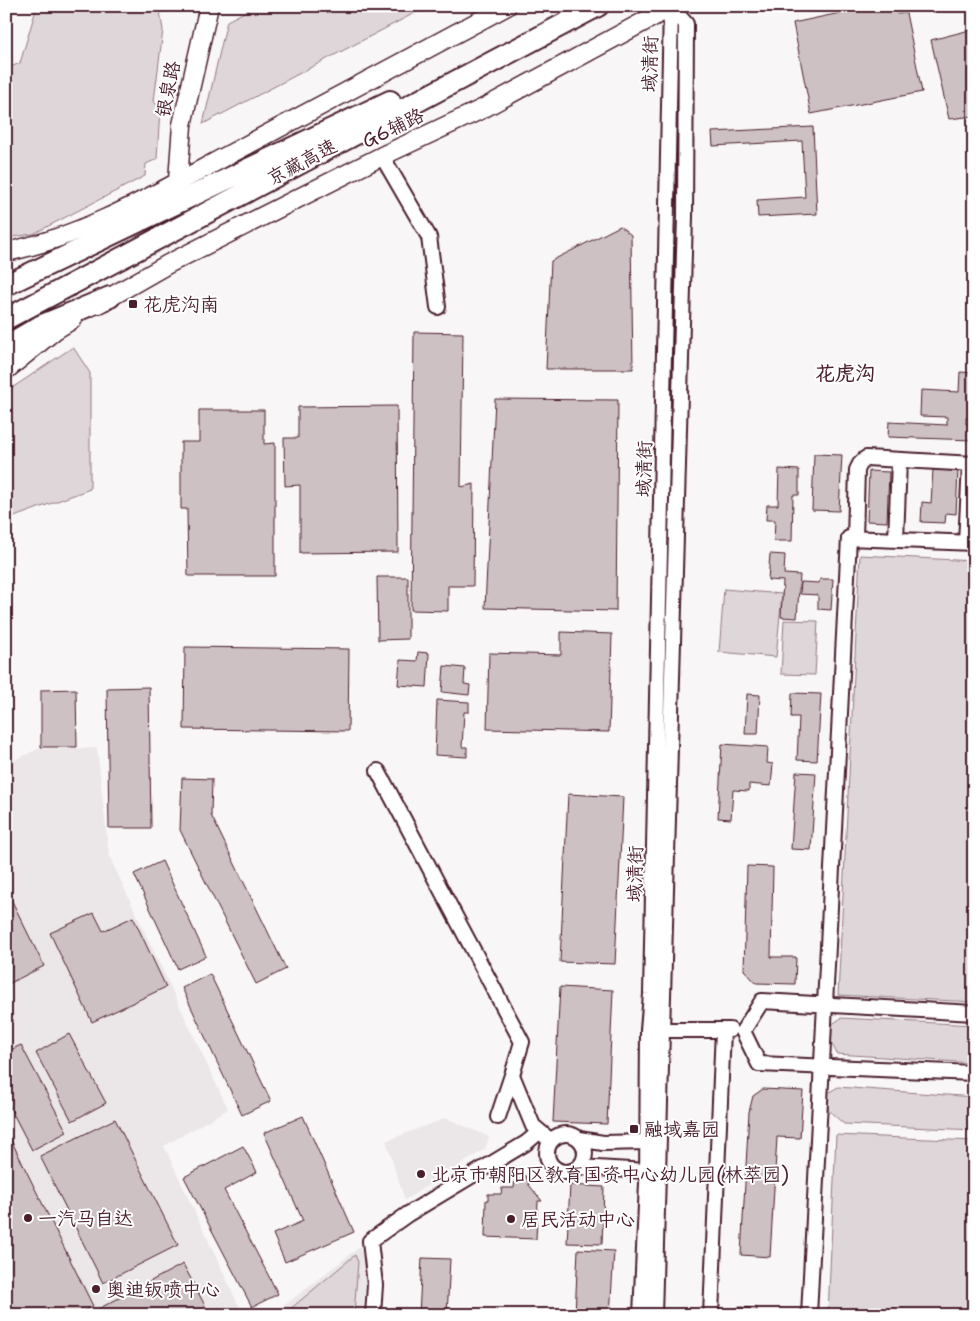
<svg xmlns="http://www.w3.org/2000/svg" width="980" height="1321" font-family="'Shantell Sans','LXGW WenKai TC',sans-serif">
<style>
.built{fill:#ebe6e8}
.green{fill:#ded6d9;stroke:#947a82}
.building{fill:#cdc1c4;stroke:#4a1f2b}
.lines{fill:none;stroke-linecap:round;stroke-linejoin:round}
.minor-casing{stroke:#4a1f2b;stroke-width:18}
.major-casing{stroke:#4a1f2b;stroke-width:21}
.highway-casing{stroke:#4a1f2b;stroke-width:24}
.minor{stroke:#fff;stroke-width:14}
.major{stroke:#fff;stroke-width:18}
.highway{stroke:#fff;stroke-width:20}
.poi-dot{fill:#4a1f2b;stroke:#fff;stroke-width:2}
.labels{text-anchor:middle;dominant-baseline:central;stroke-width:4;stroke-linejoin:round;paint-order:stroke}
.street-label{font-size:19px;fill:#4a1f2b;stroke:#fff}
.poi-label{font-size:19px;fill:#4a1f2b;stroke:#fff;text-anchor:start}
.neighbourhood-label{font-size:20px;font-weight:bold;fill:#4a1f2b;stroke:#fff}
</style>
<rect width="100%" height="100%" fill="#f8f6f7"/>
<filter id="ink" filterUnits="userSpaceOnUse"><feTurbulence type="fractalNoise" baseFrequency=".02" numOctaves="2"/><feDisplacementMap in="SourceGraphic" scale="10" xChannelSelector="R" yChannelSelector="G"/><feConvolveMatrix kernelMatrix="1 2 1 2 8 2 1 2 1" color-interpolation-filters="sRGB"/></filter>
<g filter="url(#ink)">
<path class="built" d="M 97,748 L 109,856 L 228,1109 L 164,1146 L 243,1315 L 6,1315 L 6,764 L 38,749 Z
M 446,1118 L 489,1137 L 485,1149 L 405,1200 L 386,1141 Z
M 361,1246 L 366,1275 L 363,1315 L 272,1315 Z"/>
<path class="green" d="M 37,6 L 159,6 L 163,30 L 154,101 L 160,109 L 157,159 L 146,164 L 145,176 L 33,234 L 6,238 L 6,69 L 20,63 Z
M 256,6 L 428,6 L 203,124 L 227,21 Z
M 73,347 L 90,373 L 90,489 L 6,520 L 6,392 Z
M 860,555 L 974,561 L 974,1002 L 838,995 Z
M 724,589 L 782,594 L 776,657 L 719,652 Z
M 784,620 L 818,621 L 815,675 L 781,674 Z
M 841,1018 L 974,1025 L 974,1063 L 837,1054 L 831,1042 L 831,1025 Z
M 838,1087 L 974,1097 L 974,1130 L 844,1124 L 828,1110 L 828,1093 Z
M 836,1135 L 974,1141 L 974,1315 L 828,1315 Z
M 355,1255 L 358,1262 L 354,1315 L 283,1315 Z"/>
<path class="building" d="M 873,6 L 895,6 L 897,14 L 906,13 L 922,92 L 811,114 L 793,23 Z
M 974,29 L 974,116 L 949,119 L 931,40 Z
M 813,127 L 817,214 L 758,217 L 757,200 L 805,197 L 802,141 L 713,146 L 712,132 Z
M 620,226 L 631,235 L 633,369 L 546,369 L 551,261 Z
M 414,332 L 463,333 L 461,487 L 474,484 L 473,586 L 448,586 L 448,611 L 411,610 Z
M 960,372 L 974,373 L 974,419 L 966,418 L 966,424 L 974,425 L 973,440 L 888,437 L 889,422 L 947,425 L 947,417 L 920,416 L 921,390 L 959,392 Z
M 495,399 L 618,400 L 616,611 L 485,608 Z
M 397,406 L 398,552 L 300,553 L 300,485 L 285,486 L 284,438 L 298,438 L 298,407 Z
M 199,410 L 264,410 L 264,444 L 275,443 L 275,576 L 188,576 L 187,509 L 181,509 L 181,442 L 199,442 Z
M 814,454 L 842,455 L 839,511 L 812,510 Z
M 779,469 L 799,470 L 799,495 L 793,495 L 792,541 L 774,541 L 775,520 L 766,520 L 767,505 L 778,505 Z
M 933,470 L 958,471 L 956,514 L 946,513 L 945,523 L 921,522 L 922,502 L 931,503 Z
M 869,471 L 889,472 L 887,522 L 867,521 Z
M 770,554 L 785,555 L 784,574 L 800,575 L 797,618 L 781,617 L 783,581 L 768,580 Z
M 377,577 L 408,577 L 408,639 L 378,640 Z
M 820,579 L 833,579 L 831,610 L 818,609 L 818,595 L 800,594 L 801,582 L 819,583 Z
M 561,632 L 612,634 L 609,732 L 487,729 L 489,653 L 561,655 Z
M 185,647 L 349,649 L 348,731 L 184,729 Z
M 418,652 L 429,653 L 427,687 L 398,685 L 400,660 L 417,661 Z
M 444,666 L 465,668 L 464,684 L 470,685 L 469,695 L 442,692 Z
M 149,687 L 151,828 L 109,828 L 107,688 Z
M 76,689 L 77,747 L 41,747 L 41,690 Z
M 792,693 L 821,694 L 817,761 L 797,760 L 799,717 L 791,717 Z
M 747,694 L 760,695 L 758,734 L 745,734 Z
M 437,700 L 469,702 L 469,712 L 464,712 L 462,747 L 467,747 L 467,757 L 435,755 Z
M 722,744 L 768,747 L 767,763 L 773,764 L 771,786 L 749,784 L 749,791 L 733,790 L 731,819 L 718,818 Z
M 796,772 L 816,773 L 811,850 L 791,849 Z
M 182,778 L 212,779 L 211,815 L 286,969 L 256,984 L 180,830 Z
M 568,794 L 623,797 L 615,964 L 560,962 Z
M 162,861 L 206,956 L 178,969 L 134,874 Z
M 747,866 L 773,867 L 771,957 L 796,957 L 795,984 L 756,983 L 744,970 Z
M 6,889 L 44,966 L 6,985 Z
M 94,913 L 103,931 L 133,917 L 166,987 L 92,1022 L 50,933 Z
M 210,974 L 271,1101 L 242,1115 L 182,988 Z
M 560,987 L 613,990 L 607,1124 L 553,1122 Z
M 69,1034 L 106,1103 L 72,1121 L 36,1053 Z
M 21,1045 L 67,1132 L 32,1150 L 6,1100 L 6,1052 Z
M 763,1089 L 803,1091 L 800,1138 L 777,1137 L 770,1257 L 741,1255 L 749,1112 L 753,1096 Z
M 303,1116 L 354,1232 L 285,1262 L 273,1234 L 303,1221 L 264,1133 Z
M 115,1119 L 178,1245 L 103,1283 L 40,1156 Z
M 6,1130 L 93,1306 L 76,1315 L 6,1315 Z
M 243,1146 L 257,1172 L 224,1190 L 278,1294 L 252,1307 L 184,1177 Z
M 515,1175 L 526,1176 L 529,1185 L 542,1201 L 538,1201 L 536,1239 L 485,1237 L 486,1200 L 488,1200 L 488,1194 L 501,1194 L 502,1188 L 514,1188 Z
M 570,1185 L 604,1187 L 602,1244 L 567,1243 Z
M 578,1249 L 614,1251 L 610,1315 L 575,1315 Z
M 422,1258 L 450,1259 L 447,1315 L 419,1315 Z
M 183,1264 L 210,1315 L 87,1315 Z
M 737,1307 L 757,1308 L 757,1315 L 737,1315 Z"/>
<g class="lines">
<defs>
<path id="minor" d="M 382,156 L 429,237 L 438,307
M 855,538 L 857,470 L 860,464 L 866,458 L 974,464
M 896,540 L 899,460
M 966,543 L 970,464
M 378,771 L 522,1042 L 512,1075 L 533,1126 L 551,1141
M 654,1030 L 730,1030
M 743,1031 L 759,1064 L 974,1073
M 743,1031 L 762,1001 L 974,1013
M 498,1117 L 512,1075
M547 1153a19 19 0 1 1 38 0a19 19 0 1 1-38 0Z
M 579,1139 L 603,1143 L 647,1142
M 579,1167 L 647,1171
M 373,1315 L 375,1285 L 370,1241 L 408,1214 L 526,1143 L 539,1132
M 641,1315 L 647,1183 L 648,1030 L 651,994 L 671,7
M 654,1315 L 685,217 L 686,24 L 671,7
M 711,1315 L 723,1030
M 809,1315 L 849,538 L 974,543"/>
<path id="major" d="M 178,181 L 182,125 L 209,6
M 6,252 C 87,236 162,190 234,152 C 325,103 416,55 507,6
M 98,304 L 168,264 L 382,156 L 482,109 L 673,6
M 6,370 L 55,330 L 73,319"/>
<path id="highway" d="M 6,285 L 390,101
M 6,319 L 598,6
M 6,346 L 40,326 L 110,297"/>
</defs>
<use href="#minor" class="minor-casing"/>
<use href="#major" class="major-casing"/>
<use href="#highway" class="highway-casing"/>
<use href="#minor" class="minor"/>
<use href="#major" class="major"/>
<use href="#highway" class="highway"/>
</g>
</g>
<g class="poi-dot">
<rect x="128" y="299" width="10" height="10" rx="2.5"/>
<rect x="629" y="1124" width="10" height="10" rx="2.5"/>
<circle cx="421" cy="1174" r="5"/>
<circle cx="28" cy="1218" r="5"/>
<circle cx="511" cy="1219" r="5"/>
<circle cx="96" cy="1289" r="5"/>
</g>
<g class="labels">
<g class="street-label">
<text transform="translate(650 64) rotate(-89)">域清街</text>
<text transform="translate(168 89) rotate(-79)">银泉路</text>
<text transform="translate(393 128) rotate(-26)">G6辅路</text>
<text transform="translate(302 162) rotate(-28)">京藏高速</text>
<text transform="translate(644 469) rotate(-89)">域清街</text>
<text transform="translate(635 874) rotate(-89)">域清街</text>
</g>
<g class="poi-label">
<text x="143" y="304">花虎沟南</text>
<text x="644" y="1129">融域嘉园</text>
<text x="431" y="1174">北京市朝阳区教育国资中心幼儿园(林萃园)</text>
<text x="38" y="1218">一汽马自达</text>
<text x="521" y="1219">居民活动中心</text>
<text x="106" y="1289">奥迪钣喷中心</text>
</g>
<g class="neighbourhood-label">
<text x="845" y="373">花虎沟</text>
</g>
</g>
<rect width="980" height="1321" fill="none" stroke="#fff" stroke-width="25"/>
<rect x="12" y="12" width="955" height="1296" fill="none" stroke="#4a1f2b" stroke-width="2" filter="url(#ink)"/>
</svg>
